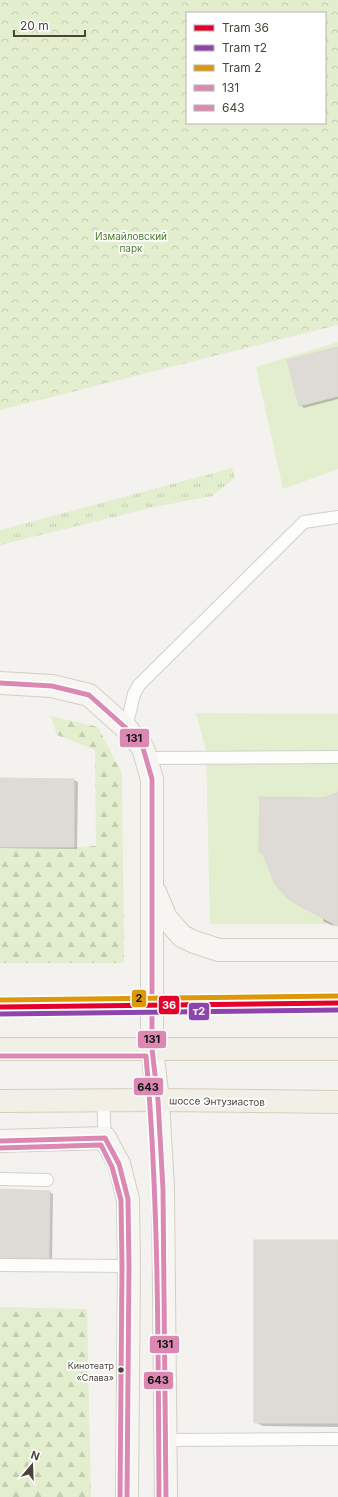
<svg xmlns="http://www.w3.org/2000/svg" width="338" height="1497" font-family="Inter,sans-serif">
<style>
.grass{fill:url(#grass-tufts)}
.forest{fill:url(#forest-firs)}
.park{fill:url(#park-crowns);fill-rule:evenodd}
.garden{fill:#e2eece}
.shadow{fill:#0003}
.building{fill:#dedbd6;stroke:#dcd9d3}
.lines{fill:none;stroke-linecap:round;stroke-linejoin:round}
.service-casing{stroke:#d2d0cb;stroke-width:14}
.secondary-casing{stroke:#d3cfc5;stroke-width:24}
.primary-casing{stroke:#d6cebb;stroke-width:24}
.service{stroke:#fdfdfc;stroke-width:12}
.secondary{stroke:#f7f5f1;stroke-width:22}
.primary{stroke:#f2efe6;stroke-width:22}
.bus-1-casing{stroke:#fff;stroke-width:8}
.bus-2-casing{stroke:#fff;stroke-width:8}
.bus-1{stroke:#db89b3;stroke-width:5}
.bus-2{stroke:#db89b3;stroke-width:5}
.tram-1-casing{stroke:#fff;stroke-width:8}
.tram-2-casing{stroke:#fff;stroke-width:8}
.tram-3-casing{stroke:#fff;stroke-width:8}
.tram-1{stroke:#e4002b;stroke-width:5}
.tram-2{stroke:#8e44ad;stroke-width:5}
.tram-3{stroke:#dd9709;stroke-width:5}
.bus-dot{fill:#4b4339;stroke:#fff;stroke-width:1.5}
.labels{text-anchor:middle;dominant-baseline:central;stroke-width:3.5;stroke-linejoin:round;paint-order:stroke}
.bus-label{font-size:9px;fill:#4b4339;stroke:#fff;text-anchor:end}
.park-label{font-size:10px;fill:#4c7f29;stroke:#fff}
.street-label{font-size:10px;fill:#4b4339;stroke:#fff}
.line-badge{stroke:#fff;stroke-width:1.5}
.badge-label{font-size:11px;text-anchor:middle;font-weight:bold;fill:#fff}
.pale-badge-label{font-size:11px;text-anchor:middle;font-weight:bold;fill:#111}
</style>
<defs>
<pattern id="grass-tufts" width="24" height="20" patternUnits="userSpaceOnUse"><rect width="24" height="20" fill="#e2eece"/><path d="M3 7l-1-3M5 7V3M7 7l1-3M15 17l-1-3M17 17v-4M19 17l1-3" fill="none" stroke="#c3cdb2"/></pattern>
<pattern id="forest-firs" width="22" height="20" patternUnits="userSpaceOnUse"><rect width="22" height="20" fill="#e2eece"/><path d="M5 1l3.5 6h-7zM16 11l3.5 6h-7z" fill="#c3cdb2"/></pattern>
<pattern id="park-crowns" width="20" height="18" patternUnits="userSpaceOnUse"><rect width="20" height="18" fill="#e2eece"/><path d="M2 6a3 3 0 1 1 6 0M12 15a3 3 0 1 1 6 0" fill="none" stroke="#c3cdb2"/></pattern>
</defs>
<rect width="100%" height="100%" fill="#f4f2ee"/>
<path class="grass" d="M 232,468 L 235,478 L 212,496 L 159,506 L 0,545 L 0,530 Z"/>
<path class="forest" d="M 51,716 L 98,727 L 122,774 L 124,963 L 0,963 L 0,847 L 74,847 L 96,846 L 95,750 L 57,735 Z
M 0,1307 L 87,1309 L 91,1497 L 0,1497 Z"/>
<path class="park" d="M 0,0 L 338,0 L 338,325 L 0,410 ZM 187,13 L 325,13 L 325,123 L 187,123 Z"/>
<path class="garden" d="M 338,342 L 338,469 L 283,489 L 256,367 Z
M 196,713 L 338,714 L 338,924 L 210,924 L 206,751 Z"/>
<path class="shadow" d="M 338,348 L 338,399 L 304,408 L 300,405 Z
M 0,779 L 74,780 L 78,782 L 77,849 L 0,848 Z
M 338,794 L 338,926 L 331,925 L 323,921 L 323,918 L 276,883 L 264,854 L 260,852 L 324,799 Z
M 0,1190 L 49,1192 L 53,1194 L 52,1260 L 0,1260 Z
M 338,1241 L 338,1427 L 263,1426 L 255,1422 Z"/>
<path class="building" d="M 338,347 L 338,396 L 299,406 L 287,360 Z
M 0,778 L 74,779 L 74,847 L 0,847 Z
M 338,792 L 338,926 L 303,908 L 287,898 L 275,884 L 262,852 L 259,852 L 260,797 L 324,798 Z
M 0,1189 L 50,1191 L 49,1258 L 0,1258 Z
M 254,1240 L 338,1240 L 338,1423 L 254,1423 Z"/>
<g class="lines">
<defs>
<path id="service" d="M 126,728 L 134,694 L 139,685 L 304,522 L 338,517
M 145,758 L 338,757
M 103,1101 L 105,1138
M 0,1179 L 47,1180
M 0,1265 L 129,1266
M 166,1440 L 338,1439"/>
<path id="secondary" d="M 0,683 L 52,686 L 89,695 L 126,728 L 143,748 L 152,779 L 152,1049 L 158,1100 L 163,1189 L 166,1497
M 155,892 L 166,918 L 182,936 L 194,942 L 219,950 L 338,950
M 0,1141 L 105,1138 L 119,1164 L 128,1199 L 129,1266 L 127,1497"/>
<path id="primary" d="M 0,1049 L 338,1049
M 0,1101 L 158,1100 L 338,1102"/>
</defs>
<use href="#service" class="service-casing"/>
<use href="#secondary" class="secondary-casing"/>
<use href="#primary" class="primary-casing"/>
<use href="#service" class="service"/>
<use href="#secondary" class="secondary"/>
<use href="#primary" class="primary"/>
<defs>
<path id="bus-1" d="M 0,683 L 52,686 L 89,695 L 126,728 L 143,748 L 152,779 L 152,1049 L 158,1100 L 163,1189 L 166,1497
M 0,1141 L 105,1138 L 119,1164 L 128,1199 L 129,1266 L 127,1497"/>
<path id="bus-2" d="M 0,1056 L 146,1056 C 159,1203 158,1350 159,1497
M 0,1148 L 101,1145 L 112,1167 L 121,1200 L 122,1266 L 120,1497"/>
</defs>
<use href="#bus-1" class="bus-1-casing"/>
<use href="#bus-2" class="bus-2-casing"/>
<use href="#bus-1" class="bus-1"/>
<use href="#bus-2" class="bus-2"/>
<defs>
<path id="tram-1" d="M 0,1007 L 338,1003"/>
<path id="tram-2" d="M 0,1014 L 338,1010"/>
<path id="tram-3" d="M 0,1000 L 338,996"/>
</defs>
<use href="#tram-1" class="tram-1-casing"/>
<use href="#tram-2" class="tram-2-casing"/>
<use href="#tram-3" class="tram-3-casing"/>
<use href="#tram-1" class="tram-1"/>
<use href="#tram-2" class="tram-2"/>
<use href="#tram-3" class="tram-3"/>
</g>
<circle class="bus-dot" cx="121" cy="1370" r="3.5"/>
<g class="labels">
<g class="bus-label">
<text x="114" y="1365">Кинотеатр<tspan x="114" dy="12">«Слава»</tspan></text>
</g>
<g class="park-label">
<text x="131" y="236">Измайловский<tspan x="131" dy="12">парк</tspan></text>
</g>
<g class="street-label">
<text transform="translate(217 1101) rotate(1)">шоссе Энтузиастов</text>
</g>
</g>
<g class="line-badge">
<rect x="119" y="728" width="31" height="20" rx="4" fill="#db89b3"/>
<rect x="131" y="989" width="16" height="19" rx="4" fill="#dd9709"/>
<rect x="158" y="995" width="22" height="20" rx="4" fill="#e4002b"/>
<rect x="188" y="1002" width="22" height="19" rx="4" fill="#8e44ad"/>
<rect x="137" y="1030" width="30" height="19" rx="4" fill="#db89b3"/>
<rect x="133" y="1077" width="31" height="19" rx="4" fill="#db89b3"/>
<rect x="149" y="1335" width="31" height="19" rx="4" fill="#db89b3"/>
<rect x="143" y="1371" width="31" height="19" rx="4" fill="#db89b3"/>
</g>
<g class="badge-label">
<text x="169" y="1009">36</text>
<text x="199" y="1015">т2</text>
</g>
<g class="pale-badge-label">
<text x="134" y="742">131</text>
<text x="139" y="1002">2</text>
<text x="152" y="1043">131</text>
<text x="148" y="1091">643</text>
<text x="165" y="1348">131</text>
<text x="158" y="1384">643</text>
</g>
<rect x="186" y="12" width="140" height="112" fill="#ffffff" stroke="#b7b4b0"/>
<rect x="194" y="25" width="20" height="6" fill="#e4002b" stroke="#b7b4b0"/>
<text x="222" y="32" font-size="12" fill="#4b4339">Tram 36</text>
<rect x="194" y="45" width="20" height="6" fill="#8e44ad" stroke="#b7b4b0"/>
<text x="222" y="52" font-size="12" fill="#4b4339">Tram т2</text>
<rect x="194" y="65" width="20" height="6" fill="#dd9709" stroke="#b7b4b0"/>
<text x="222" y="72" font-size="12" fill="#4b4339">Tram 2</text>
<rect x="194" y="85" width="20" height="6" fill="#db89b3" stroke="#b7b4b0"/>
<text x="222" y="92" font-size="12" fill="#4b4339">131</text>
<rect x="194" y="105" width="20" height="6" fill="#db89b3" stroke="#b7b4b0"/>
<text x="222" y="112" font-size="12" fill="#4b4339">643</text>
<g transform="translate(32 1465) rotate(19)" stroke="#ffffff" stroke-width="3" paint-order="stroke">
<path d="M0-3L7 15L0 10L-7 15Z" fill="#4b4339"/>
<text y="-6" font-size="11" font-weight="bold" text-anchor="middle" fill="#4b4339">N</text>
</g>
<path d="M14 30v6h71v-6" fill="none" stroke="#4b4339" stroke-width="2"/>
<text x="20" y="30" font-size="12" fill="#4b4339" stroke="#ffffff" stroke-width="3" paint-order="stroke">20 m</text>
</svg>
